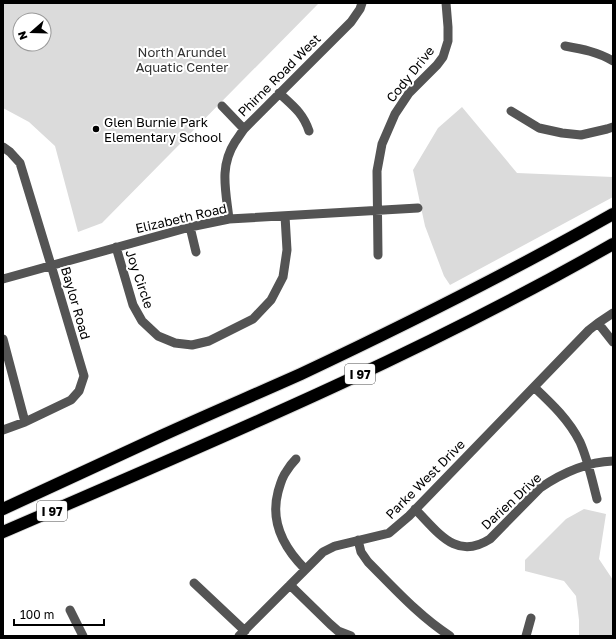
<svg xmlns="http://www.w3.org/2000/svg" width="616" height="639" font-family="'Golos Text',sans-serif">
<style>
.green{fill:#dbdbdb;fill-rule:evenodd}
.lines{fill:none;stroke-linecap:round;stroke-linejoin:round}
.highway-casing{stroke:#dbdbdb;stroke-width:14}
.minor{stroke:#545454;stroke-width:9}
.highway{stroke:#000;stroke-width:12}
.poi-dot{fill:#000;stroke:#fff;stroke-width:1.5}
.labels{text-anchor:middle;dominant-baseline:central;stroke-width:4;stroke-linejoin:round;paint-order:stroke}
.shield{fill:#fff;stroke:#4c4c4c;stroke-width:1}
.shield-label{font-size:12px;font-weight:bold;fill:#000}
.park-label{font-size:13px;fill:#323232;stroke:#fff}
.street-label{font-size:13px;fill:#000;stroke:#fff}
.poi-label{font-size:13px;fill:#000;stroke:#fff;text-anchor:start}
</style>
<rect width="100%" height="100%" fill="#fff"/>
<path class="green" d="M 3,3 L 319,3 L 102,223 L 78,232 L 55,146 L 29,122 L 3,108 ZM 20,20 L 44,20 L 44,44 L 20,44 Z
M 462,107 L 517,173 L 613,177 L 613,197 L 450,285 L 444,276 L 425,226 L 413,170 L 438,128 Z
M 584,509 L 606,514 L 599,559 L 613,580 L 613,636 L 579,636 L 579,620 L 576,596 L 564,581 L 525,571 L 525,560 L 566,519 Z"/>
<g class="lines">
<defs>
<path id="highway" d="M 3,509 C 56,485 108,460 161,436 C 207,415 254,395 301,374 C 407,324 511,272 613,214
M 3,532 C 209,443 418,356 613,244"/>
</defs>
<use href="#highway" class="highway-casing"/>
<path class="minor" d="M 565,46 C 582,49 598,52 613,61
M 279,93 C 293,106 303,113 309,131
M 222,106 L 244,129
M 511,111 L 539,128 L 562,133 L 581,135 L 607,129 L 613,127
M 3,147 L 10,152 L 20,163 L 51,265 L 84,376 L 79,391 L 71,400 L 25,422 L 3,430
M 229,219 C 226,191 219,167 235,142 C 238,138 241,133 244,129 L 351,22 L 360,9 L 362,3
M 190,227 L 196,252
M 116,247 L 133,305 L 142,321 L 158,336 L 175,343 L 192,345 L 209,341 L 253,319 L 271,300 L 283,277 L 287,250 L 285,216
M 378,255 L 377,171 L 382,144 L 395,114 L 409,93 L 437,65 L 443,57 L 448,41 L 448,27 L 446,3
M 3,279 L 190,227 L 229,219 L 418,208
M 598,323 L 613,342
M 3,339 L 25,422
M 534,387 C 552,404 569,420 580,442 C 588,460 592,480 597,499
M 296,459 C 292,463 289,467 286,472 C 282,477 280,485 278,492 C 270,522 284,548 305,569
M 415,509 C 438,532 456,561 490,539 L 540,488 C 562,473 586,462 613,461
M 358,540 L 361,552 L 368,562 C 394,588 419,616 450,636
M 194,583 L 245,631
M 290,585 L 330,624 L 338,631 L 351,636
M 70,610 L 83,636
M 239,636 L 323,552 L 335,546 L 389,533 L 409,516 L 589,330 L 598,323 L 613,313
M 526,636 L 531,618"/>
<use href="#highway" class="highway"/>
</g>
<circle class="poi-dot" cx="96" cy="129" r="4"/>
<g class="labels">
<g class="shield">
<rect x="345" y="364" width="30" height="20" rx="3"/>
<rect x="37" y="501" width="30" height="20" rx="3"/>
</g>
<g class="shield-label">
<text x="360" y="374">I 97</text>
<text x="52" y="511">I 97</text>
</g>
<g class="park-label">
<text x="182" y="52">North Arundel<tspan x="182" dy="15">Aquatic Center</tspan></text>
</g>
<g class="street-label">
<text transform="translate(410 74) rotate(-51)">Cody Drive</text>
<text transform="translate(279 75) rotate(-45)">Phirne Road West</text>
<text transform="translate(181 218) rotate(-13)">Elizabeth Road</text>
<text transform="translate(140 279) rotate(71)">Joy Circle</text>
<text transform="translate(76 303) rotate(74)">Baylor Road</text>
<text transform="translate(425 479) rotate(-45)">Parke West Drive</text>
<text transform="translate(511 501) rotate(-43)">Darien Drive</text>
</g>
<g class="poi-label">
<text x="104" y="122">Glen Burnie Park<tspan x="104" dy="15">Elementary School</tspan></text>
</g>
</g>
<rect width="616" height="639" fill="none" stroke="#000000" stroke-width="8"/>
<g transform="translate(32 32) rotate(250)"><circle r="19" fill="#ffffff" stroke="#999999"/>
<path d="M0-3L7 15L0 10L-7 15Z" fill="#000000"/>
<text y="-6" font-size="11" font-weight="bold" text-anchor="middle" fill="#000000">N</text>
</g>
<path d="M14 619v6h90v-6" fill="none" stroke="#000000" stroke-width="2"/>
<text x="20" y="619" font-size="12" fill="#000000" stroke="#ffffff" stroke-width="3" paint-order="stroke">100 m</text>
</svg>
